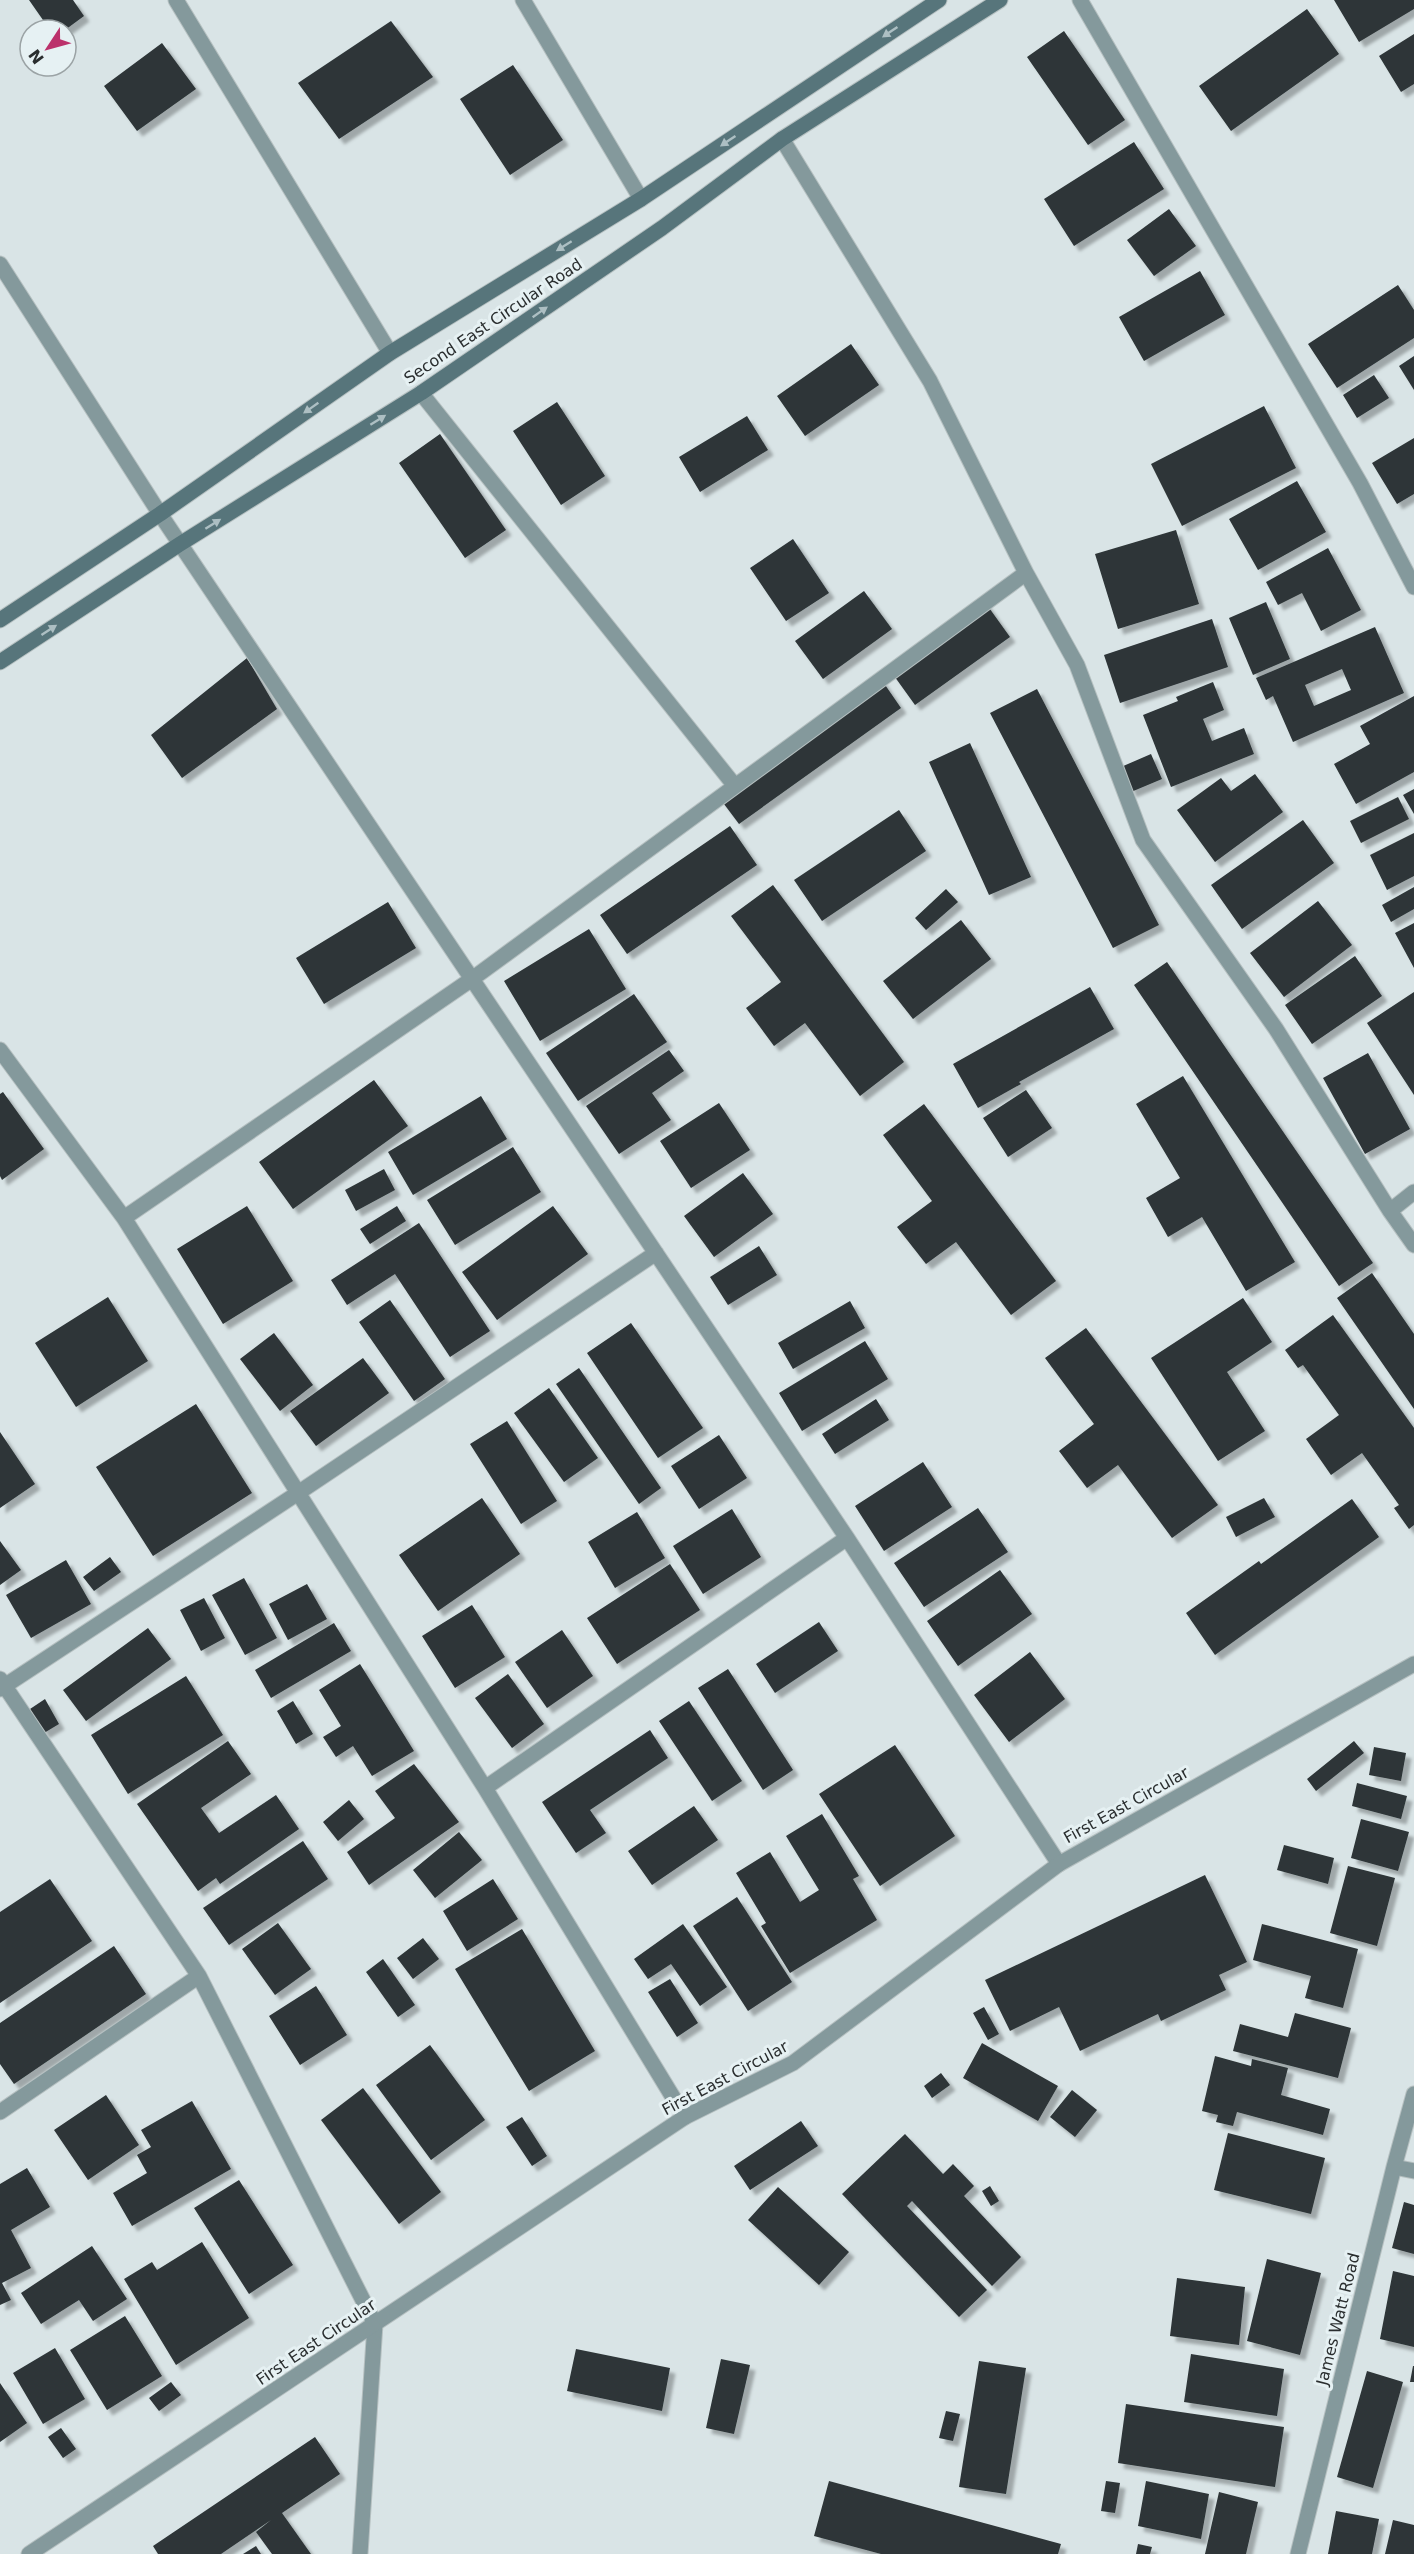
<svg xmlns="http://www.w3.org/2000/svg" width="1414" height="2554" font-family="'DejaVu Sans',sans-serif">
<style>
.building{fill:#2d3537;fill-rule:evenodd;filter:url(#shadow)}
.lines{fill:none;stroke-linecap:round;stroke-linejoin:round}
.minor-casing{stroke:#b6c0c1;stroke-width:17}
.tertiary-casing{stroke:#b6c0c1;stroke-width:17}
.secondary-casing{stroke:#b6c0c1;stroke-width:17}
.minor{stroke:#84999c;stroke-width:15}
.tertiary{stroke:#84999c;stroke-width:15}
.secondary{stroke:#57757b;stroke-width:15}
.oneway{fill:#adbfc3}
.labels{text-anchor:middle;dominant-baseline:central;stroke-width:6;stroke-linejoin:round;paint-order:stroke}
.street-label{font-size:16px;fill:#2a2e2f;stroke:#e6f1f3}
</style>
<defs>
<filter id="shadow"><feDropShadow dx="5.5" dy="5.5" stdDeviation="1.5" flood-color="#0004"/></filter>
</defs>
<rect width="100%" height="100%" fill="#d9e4e6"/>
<path class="building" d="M 29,0 L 73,0 L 84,16 L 65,30 L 50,30 Z
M 1334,0 L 1414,0 L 1414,9 L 1359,42 Z
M 1307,9 L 1339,54 L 1231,131 L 1199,86 Z
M 391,21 L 433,77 L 339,139 L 298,83 Z
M 1064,31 L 1125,120 L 1088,145 L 1027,57 Z
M 1414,34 L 1414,84 L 1401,92 L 1379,56 Z
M 162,43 L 196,89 L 137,131 L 104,86 Z
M 513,65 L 563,140 L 510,175 L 460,99 Z
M 1134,142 L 1164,189 L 1074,246 L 1044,199 Z
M 1169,209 L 1196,246 L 1154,276 L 1127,240 Z
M 1200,271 L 1225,315 L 1144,361 L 1119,317 Z
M 1398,285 L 1414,310 L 1414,338 L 1337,388 L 1308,344 Z
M 851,344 L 879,385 L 805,436 L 777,396 Z
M 1414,356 L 1414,390 L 1399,366 Z
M 1374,375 L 1389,398 L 1357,418 L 1343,395 Z
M 557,402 L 605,476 L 561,505 L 513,431 Z
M 1264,406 L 1296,468 L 1182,526 L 1151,464 Z
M 747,416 L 768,450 L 700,492 L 679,457 Z
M 440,434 L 506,530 L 465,558 L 399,463 Z
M 1414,438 L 1414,494 L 1397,504 L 1372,463 Z
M 1297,481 L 1326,532 L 1258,570 L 1229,519 Z
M 1176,530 L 1199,604 L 1118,629 L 1095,554 Z
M 793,539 L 829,593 L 786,621 L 750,568 Z
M 1328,548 L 1361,610 L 1321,631 L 1302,593 L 1278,605 L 1266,582 Z
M 864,591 L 892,629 L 823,679 L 795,641 Z
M 982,598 L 1010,637 L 915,705 L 887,666 Z
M 1266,602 L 1290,659 L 1253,675 L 1229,618 Z
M 1212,619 L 1228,667 L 1120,703 L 1104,655 Z
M 1375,627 L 1404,693 L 1293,742 L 1273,696 L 1266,700 L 1256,678 ZM 1342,669 L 1351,690 L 1314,706 L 1305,685 Z
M 247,658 L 277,709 L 182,778 L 151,735 Z
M 881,679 L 901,708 L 739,824 L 718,796 Z
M 1213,682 L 1224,710 L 1203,719 L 1212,741 L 1244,728 L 1254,754 L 1171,787 L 1143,715 L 1178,701 L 1176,697 Z
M 1037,689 L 1159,925 L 1113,948 L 990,713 Z
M 1414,696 L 1414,772 L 1356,804 L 1334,764 L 1370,744 L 1360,726 Z
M 970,743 L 1031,877 L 989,895 L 929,762 Z
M 1151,754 L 1162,779 L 1131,792 L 1121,767 Z
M 1255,774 L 1283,812 L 1215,862 L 1177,810 L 1221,778 L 1231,791 Z
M 1414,789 L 1414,814 L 1403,795 Z
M 1398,797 L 1409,819 L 1361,843 L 1350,821 Z
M 899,810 L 926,851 L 822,921 L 794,880 Z
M 1303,820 L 1334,863 L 1242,929 L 1211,885 Z
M 730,826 L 757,865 L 627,954 L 600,915 Z
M 1414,833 L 1414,876 L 1387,890 L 1370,855 Z
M 773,885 L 904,1062 L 860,1096 L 805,1023 L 774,1046 L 746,1008 L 781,982 L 731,916 Z
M 1414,887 L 1414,909 L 1391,922 L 1382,905 Z
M 946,889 L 958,902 L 926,930 L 915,918 Z
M 1318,901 L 1352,945 L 1284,997 L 1250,953 Z
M 388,902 L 416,948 L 324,1004 L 296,958 Z
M 961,920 L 991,959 L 913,1019 L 883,981 Z
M 1414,923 L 1414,968 L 1395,933 Z
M 589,929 L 626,989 L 540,1041 L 504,981 Z
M 1355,956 L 1382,996 L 1312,1044 L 1285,1005 Z
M 1167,962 L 1373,1263 L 1339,1286 L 1134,985 Z
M 1090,987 L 1114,1029 L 1019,1082 L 1021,1084 L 978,1108 L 953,1064 Z
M 1414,992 L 1414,1095 L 1367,1023 Z
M 634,994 L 667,1042 L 578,1101 L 546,1053 Z
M 669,1050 L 684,1071 L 652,1093 L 671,1120 L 619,1154 L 586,1106 Z
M 1368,1053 L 1410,1129 L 1365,1154 L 1323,1078 Z
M 1183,1076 L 1295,1262 L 1246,1291 L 1202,1217 L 1168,1237 L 1146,1198 L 1180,1178 L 1136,1104 Z
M 374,1080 L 408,1126 L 293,1209 L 259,1162 Z
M 1026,1090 L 1052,1128 L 1008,1157 L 983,1118 Z
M 3,1092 L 44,1149 L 2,1180 L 0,1176 L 0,1094 Z
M 481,1096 L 507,1139 L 413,1195 L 388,1152 Z
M 719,1103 L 750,1150 L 691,1188 L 660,1141 Z
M 924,1104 L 1056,1281 L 1011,1315 L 956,1242 L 926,1264 L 897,1227 L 932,1201 L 883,1135 Z
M 513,1147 L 541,1192 L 455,1245 L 427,1200 Z
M 384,1169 L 395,1190 L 356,1211 L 345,1190 Z
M 743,1173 L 773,1214 L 714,1257 L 684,1216 Z
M 247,1206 L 293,1281 L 223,1324 L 177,1249 Z
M 397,1206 L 406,1221 L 370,1244 L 360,1229 Z
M 553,1206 L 588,1254 L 497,1320 L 462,1272 Z
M 419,1223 L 490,1331 L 450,1357 L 395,1274 L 347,1305 L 331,1280 Z
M 759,1246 L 777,1275 L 728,1305 L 710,1277 Z
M 1372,1273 L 1414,1334 L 1414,1409 L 1337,1298 Z
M 108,1297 L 148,1361 L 76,1407 L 35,1343 Z
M 1243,1298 L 1272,1342 L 1227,1372 L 1265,1431 L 1218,1461 L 1151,1358 Z
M 390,1300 L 445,1379 L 414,1401 L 359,1322 Z
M 850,1301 L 865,1328 L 793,1369 L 778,1343 Z
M 1333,1315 L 1414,1428 L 1414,1525 L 1409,1529 L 1394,1508 L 1399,1505 L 1362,1453 L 1331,1475 L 1306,1439 L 1339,1415 L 1303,1365 L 1298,1368 L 1285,1350 Z
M 631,1323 L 703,1428 L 658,1458 L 587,1353 Z
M 1086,1328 L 1218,1505 L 1172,1538 L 1118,1465 L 1087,1488 L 1059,1451 L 1094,1424 L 1045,1358 Z
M 274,1333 L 313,1385 L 280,1411 L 240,1359 Z
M 865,1341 L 888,1379 L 802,1431 L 779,1393 Z
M 363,1358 L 389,1393 L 316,1446 L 290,1411 Z
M 579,1368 L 661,1488 L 639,1504 L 556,1384 Z
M 549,1388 L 598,1458 L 564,1482 L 514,1413 Z
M 876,1399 L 889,1420 L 835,1454 L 822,1434 Z
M 196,1404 L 252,1493 L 153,1556 L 96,1467 Z
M 507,1421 L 557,1501 L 521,1524 L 470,1444 Z
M 0,1432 L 35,1484 L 0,1508 Z
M 719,1435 L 747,1478 L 699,1509 L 671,1466 Z
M 923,1462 L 952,1507 L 884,1551 L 855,1506 Z
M 482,1498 L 520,1554 L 438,1611 L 399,1555 Z
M 1264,1498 L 1275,1517 L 1236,1537 L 1226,1517 Z
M 1352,1499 L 1379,1537 L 1215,1655 L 1186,1613 L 1259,1561 L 1261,1564 Z
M 978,1508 L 1008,1552 L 924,1607 L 894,1563 Z
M 732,1509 L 761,1557 L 703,1594 L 673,1546 Z
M 637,1512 L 665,1558 L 615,1588 L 588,1542 Z
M 0,1541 L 21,1570 L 0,1585 Z
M 110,1557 L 121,1572 L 94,1591 L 83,1577 Z
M 66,1560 L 91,1604 L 31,1638 L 6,1595 Z
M 670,1564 L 700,1610 L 617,1664 L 587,1618 Z
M 1000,1570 L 1032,1614 L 958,1666 L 927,1621 Z
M 244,1578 L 277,1638 L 245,1655 L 212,1595 Z
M 307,1584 L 327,1619 L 288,1640 L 269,1604 Z
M 204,1598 L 225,1638 L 201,1651 L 180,1610 Z
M 472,1605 L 505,1657 L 455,1688 L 422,1636 Z
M 819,1622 L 838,1651 L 775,1693 L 756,1664 Z
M 334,1623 L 351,1651 L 271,1698 L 255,1670 Z
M 148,1628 L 171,1659 L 86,1721 L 63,1690 Z
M 562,1630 L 593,1676 L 547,1708 L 515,1662 Z
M 1030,1652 L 1065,1699 L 1009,1742 L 974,1695 Z
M 360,1664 L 414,1751 L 372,1776 L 353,1746 L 336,1757 L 323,1737 L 341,1726 L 319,1690 Z
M 728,1669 L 793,1770 L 763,1790 L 698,1688 Z
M 508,1674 L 544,1724 L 512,1748 L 475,1698 Z
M 186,1676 L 223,1735 L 128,1794 L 91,1735 Z
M 45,1699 L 59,1724 L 44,1733 L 30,1709 Z
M 293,1701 L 313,1734 L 296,1744 L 277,1711 Z
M 689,1701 L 742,1781 L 712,1801 L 659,1721 Z
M 650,1730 L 668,1758 L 590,1810 L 606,1833 L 576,1853 L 542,1802 Z
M 228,1741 L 251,1774 L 201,1808 L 219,1833 L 276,1795 L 299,1829 L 220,1884 L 216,1878 L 198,1891 L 137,1804 Z
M 1354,1741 L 1364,1753 L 1316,1791 L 1307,1779 Z
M 895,1745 L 955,1836 L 880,1886 L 819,1794 Z
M 1374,1747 L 1406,1753 L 1401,1781 L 1369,1775 Z
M 414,1764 L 459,1822 L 369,1885 L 347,1852 L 395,1818 L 375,1791 Z
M 1357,1783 L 1407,1796 L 1401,1819 L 1352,1806 Z
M 349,1800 L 364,1819 L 338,1841 L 323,1822 Z
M 694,1806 L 718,1840 L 652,1885 L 628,1851 Z
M 822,1814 L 859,1876 L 853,1879 L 877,1920 L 790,1973 L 761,1926 L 766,1923 L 736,1873 L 770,1852 L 800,1902 L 819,1890 L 786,1836 Z
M 1361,1819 L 1409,1832 L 1398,1871 L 1351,1858 Z
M 459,1832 L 482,1860 L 435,1898 L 413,1870 Z
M 303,1841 L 328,1879 L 229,1945 L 203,1908 Z
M 1284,1845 L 1334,1858 L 1328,1884 L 1277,1870 Z
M 1348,1866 L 1395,1878 L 1377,1946 L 1330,1933 Z
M 1205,1875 L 1247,1962 L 1219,1975 L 1226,1990 L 1161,2021 L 1158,2014 L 1080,2051 L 1059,2007 L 1010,2031 L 985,1980 Z
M 50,1879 L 92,1941 L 0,2003 L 0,1912 Z
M 493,1879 L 518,1919 L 467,1951 L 443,1911 Z
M 737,1897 L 792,1982 L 748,2011 L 693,1926 Z
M 278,1923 L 311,1969 L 275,1995 L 242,1949 Z
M 683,1924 L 727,1987 L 700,2006 L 671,1964 L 648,1979 L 634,1959 Z
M 1262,1924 L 1358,1949 L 1343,2008 L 1305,1998 L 1311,1976 L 1253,1960 Z
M 522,1929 L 595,2051 L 529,2091 L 455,1969 Z
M 423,1938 L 439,1959 L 413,1979 L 397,1958 Z
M 114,1946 L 146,1994 L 14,2084 L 0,2064 L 0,2023 Z
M 383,1959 L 415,2005 L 398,2017 L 366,1972 Z
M 670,1979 L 698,2023 L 677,2037 L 648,1992 Z
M 316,1986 L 347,2035 L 300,2065 L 269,2016 Z
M 984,2007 L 999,2034 L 988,2040 L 973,2013 Z
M 1295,2013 L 1351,2028 L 1338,2078 L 1233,2051 L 1240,2024 L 1288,2037 Z
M 982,2043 L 1058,2086 L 1038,2121 L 963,2078 Z
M 430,2045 L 485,2120 L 431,2160 L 376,2085 Z
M 1215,2056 L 1251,2066 L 1252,2059 L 1288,2068 L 1281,2095 L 1330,2109 L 1323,2135 L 1237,2112 L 1233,2126 L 1216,2122 L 1218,2115 L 1202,2111 Z
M 941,2073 L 950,2085 L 932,2098 L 924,2086 Z
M 363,2088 L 441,2192 L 399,2224 L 321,2120 Z
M 1072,2090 L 1097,2110 L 1075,2137 L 1050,2117 Z
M 106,2095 L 139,2145 L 88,2180 L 54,2130 Z
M 192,2101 L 231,2169 L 132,2226 L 113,2193 L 147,2173 L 137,2155 L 151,2147 L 141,2130 Z
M 522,2117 L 547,2156 L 532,2166 L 506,2127 Z
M 801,2121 L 818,2146 L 750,2190 L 734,2166 Z
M 1228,2133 L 1325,2158 L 1311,2214 L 1214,2190 Z
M 905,2134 L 943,2174 L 953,2164 L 974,2186 L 964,2196 L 1021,2257 L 992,2286 L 912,2201 L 907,2206 L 987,2290 L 959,2317 L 842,2194 Z
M 27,2168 L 50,2207 L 11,2230 L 31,2268 L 2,2283 L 11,2300 L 0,2305 L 0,2184 Z
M 239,2180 L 293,2265 L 249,2294 L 194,2208 Z
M 990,2186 L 999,2201 L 991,2206 L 982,2191 Z
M 778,2187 L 849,2252 L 819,2285 L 748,2220 Z
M 1404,2202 L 1414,2205 L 1414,2254 L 1392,2248 Z
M 202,2242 L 249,2318 L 176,2365 L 124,2279 L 152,2262 L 157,2270 Z
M 92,2246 L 127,2299 L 93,2321 L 79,2300 L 41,2324 L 21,2293 Z
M 1267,2259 L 1321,2273 L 1300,2355 L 1247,2341 Z
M 1393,2271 L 1414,2276 L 1414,2347 L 1380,2339 Z
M 1177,2278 L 1245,2287 L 1239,2345 L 1170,2336 Z
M 125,2316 L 162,2376 L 107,2410 L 70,2350 Z
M 55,2348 L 85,2399 L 43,2424 L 13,2373 Z
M 576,2349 L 670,2368 L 662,2411 L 567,2391 Z
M 1191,2354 L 1284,2369 L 1277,2416 L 1184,2402 Z
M 721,2359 L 750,2365 L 734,2434 L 706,2428 Z
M 979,2361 L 1026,2368 L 1006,2494 L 959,2487 Z
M 1413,2366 L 1414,2366 L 1414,2382 L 1410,2382 Z
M 1367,2371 L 1403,2382 L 1373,2488 L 1337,2477 Z
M 171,2382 L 181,2395 L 159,2411 L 149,2398 Z
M 0,2383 L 27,2423 L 0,2442 Z
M 1126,2404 L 1284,2427 L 1275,2487 L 1118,2463 Z
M 946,2411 L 960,2414 L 953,2441 L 939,2438 Z
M 61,2428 L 76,2449 L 63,2458 L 48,2437 Z
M 315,2437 L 340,2474 L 282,2513 L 311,2554 L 272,2554 L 256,2532 L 271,2520 L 221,2554 L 158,2554 L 153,2546 Z
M 829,2481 L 1061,2544 L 1058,2554 L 881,2554 L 814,2536 Z
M 1106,2481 L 1120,2483 L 1115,2513 L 1101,2511 Z
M 1146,2481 L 1209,2494 L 1201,2539 L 1138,2526 Z
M 1219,2492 L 1258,2502 L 1246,2554 L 1205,2554 Z
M 1336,2511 L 1379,2519 L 1372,2554 L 1328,2554 Z
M 1393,2520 L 1414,2525 L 1414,2554 L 1385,2554 Z
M 1138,2544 L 1152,2547 L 1150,2554 L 1136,2554 Z
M 256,2546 L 261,2554 L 243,2554 Z"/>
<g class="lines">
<defs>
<path id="minor" d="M 176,0 L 390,353
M 523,0 L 641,199
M 1080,0 L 1360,483 L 1414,587
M 782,139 L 930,381 L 1026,573 L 1077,665 L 1143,840 L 1276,1029 L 1390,1211 L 1414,1245
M 0,264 L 160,514 L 847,1538 L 1059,1864
M 421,393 L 735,786
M 0,1050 L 124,1218 L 485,1788 L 685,2117
M 1390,1211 L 1414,1192
M 124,1218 L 472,979 L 1026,573
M 0,1679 L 199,1976 L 375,2324 L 360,2554
M 0,1689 L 298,1493 L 656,1253
M 485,1788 L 847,1538
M 0,2112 L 199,1976
M 1394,2167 L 1414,2171
M 1298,2554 L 1394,2167 L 1414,2094"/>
<path id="tertiary" d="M 29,2554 L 685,2117 L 793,2063 L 1059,1864 L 1414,1664"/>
<path id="secondary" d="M 0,620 L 160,514 L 390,353 L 641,199 L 939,0
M 0,662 L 180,544 L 421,393 L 662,228 L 782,139 L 1000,0"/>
</defs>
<use href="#minor" class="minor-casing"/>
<use href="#tertiary" class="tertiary-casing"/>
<use href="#secondary" class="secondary-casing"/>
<use href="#minor" class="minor"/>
<use href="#tertiary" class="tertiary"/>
<use href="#secondary" class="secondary"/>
</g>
<defs><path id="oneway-solid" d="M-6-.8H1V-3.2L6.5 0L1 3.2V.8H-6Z" transform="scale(1.5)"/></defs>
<g class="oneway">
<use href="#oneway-solid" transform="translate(890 32) rotate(146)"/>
<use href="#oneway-solid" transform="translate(728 141) rotate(146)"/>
<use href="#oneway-solid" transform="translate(564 246) rotate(148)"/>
<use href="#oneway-solid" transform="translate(540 312) rotate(-35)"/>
<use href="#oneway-solid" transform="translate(311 408) rotate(145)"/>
<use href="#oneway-solid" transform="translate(378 420) rotate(-32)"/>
<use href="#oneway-solid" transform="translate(213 524) rotate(-32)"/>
<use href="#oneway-solid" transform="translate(49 630) rotate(-33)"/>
</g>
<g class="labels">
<g class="street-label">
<text transform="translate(493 321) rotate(-34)">Second East Circular Road</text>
<text transform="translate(1126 1805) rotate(-29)">First East Circular</text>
<text transform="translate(725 2078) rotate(-28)">First East Circular</text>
<text transform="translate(1338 2319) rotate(-76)">James Watt Road</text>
<text transform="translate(316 2342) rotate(-34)">First East Circular</text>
</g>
</g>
<g transform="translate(48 48) rotate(234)"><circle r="28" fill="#e6f1f3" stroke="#9ba3a5" stroke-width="1.5"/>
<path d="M0-4.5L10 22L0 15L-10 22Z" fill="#bb316b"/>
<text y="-9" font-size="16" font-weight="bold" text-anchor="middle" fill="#2a2e2f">N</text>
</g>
</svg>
